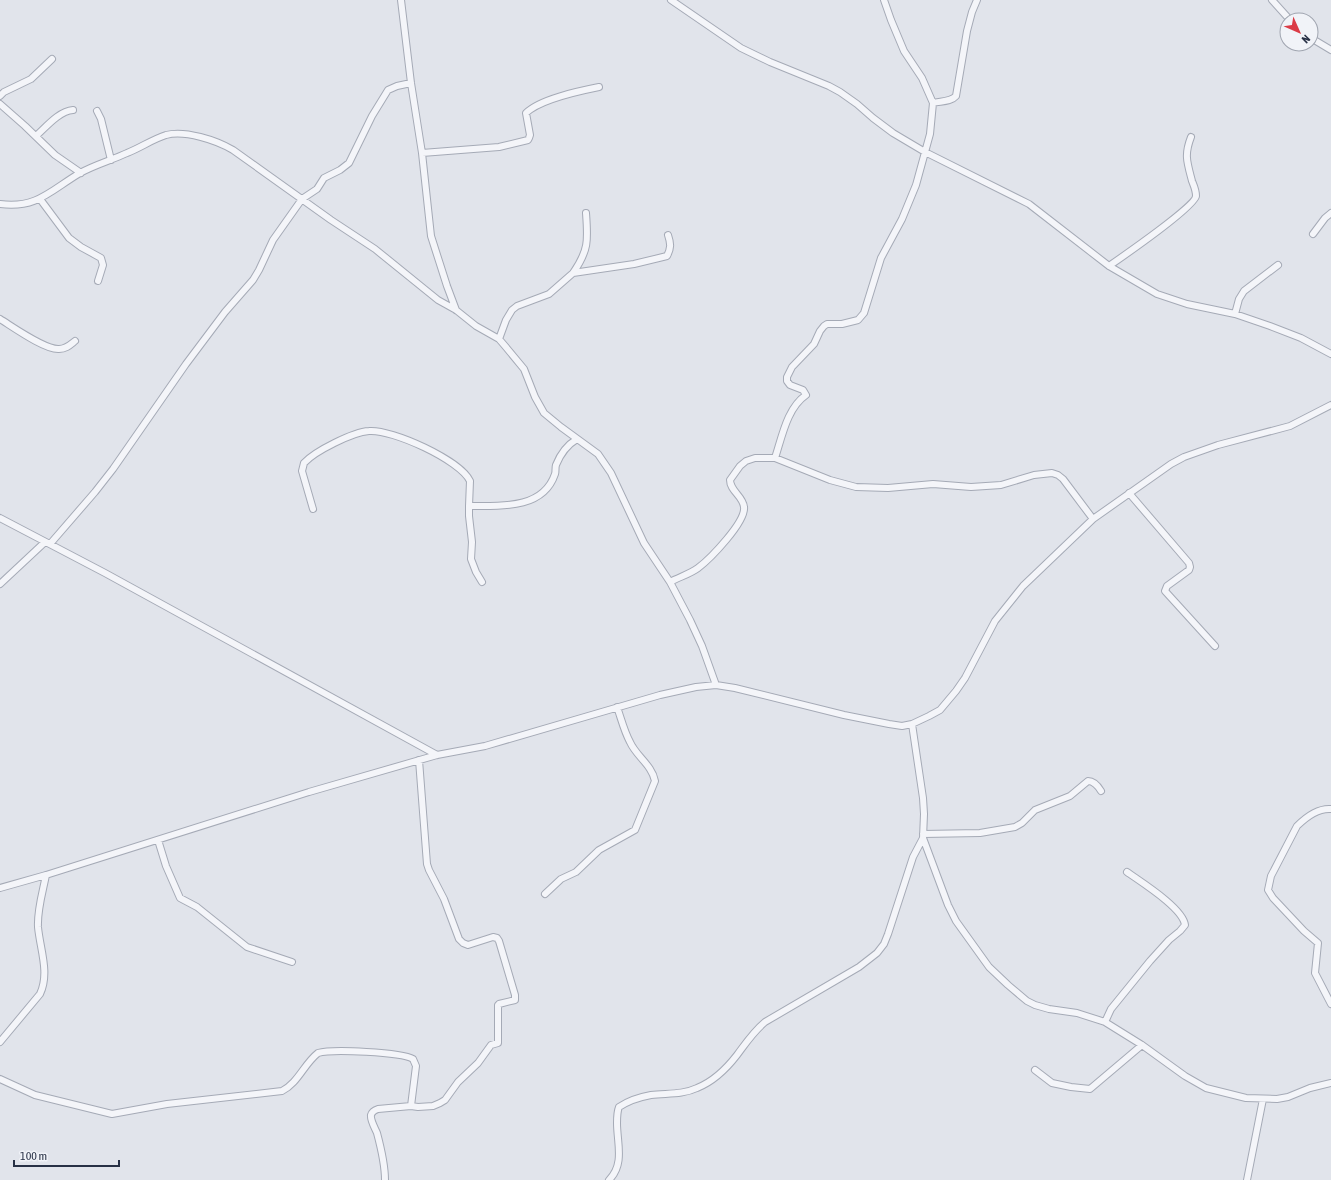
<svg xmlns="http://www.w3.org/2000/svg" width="1331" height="1180" font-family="'Asap Condensed',sans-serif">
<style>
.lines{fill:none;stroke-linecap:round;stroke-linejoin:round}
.minor-casing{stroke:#a5aab6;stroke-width:8}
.minor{stroke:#f4f5f9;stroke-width:6}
</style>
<rect width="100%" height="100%" fill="#e1e4eb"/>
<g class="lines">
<defs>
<path id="minor" d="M 401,0 L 411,83 L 422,153 L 431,236 L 447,286 L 456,310
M 671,0 L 741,48 L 770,62 L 829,86 L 840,92 L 857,104 L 873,118 L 893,133 L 925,152 L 1029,204 L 1109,266 L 1157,294 L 1187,304 L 1235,314 L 1270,326 L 1301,338 L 1331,354
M 884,0 L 891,20 L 904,51 L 922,78 L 933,103
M 1272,0 L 1290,20
M 1311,38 L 1331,50
M 0,96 L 4,92 L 31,79 L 52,59
M 0,104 L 25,126 L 55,155 L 81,173
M 97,111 L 101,119 L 111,160
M 36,136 C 46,127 59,111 73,110
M 422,153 L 499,147 L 528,140 L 529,138 L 530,135 L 526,113 C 540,99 579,91 599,87
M 40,199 L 69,238 L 81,247 L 101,258 L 103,265 L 98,281
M 0,204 C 37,209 51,190 80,173 C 94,165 112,160 127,153 C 140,148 153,139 166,135 C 185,130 216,140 233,150 L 331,220 L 375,249 L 438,300 L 456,310 L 476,326 L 499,339 L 505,346 L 524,369 L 535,397 L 544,413 L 561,427 L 598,454 L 611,473 L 644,543 L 670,582 L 690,620 L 702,646 L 716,685
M 1313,234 L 1325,218 L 1331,213
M 1109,266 C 1122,257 1196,206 1196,196 C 1196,190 1194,186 1192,181 C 1187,162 1184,155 1191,137
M 573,273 C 589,250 588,240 586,213
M 1235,314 L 1239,299 L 1244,291 L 1278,265
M 0,319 C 13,327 45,350 59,349 C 66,349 70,345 75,341
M 499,339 L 506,320 L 512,310 L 517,306 L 549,294 L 573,273 L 634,264 L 667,256 C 671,248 671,244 668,235
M 775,458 C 782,437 787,408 806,395 L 803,390 L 790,385 L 787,381 L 787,377 L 792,367 L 814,344 L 820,331 L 824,326 L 827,324 L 842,324 L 858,320 L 864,313 L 881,258 L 902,219 L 916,185 L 930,134 L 933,103 C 940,101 951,102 956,96 L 967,31 L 972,12 L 977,0
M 1129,493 L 1189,563 L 1190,567 L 1189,570 L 1167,586 L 1165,591 L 1215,646
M 313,509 L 302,471 L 304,463 C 315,451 353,432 369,431 C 392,429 460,460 470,481 L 469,506
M 0,518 L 105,573 L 437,755
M 50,544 L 95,492 L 113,469 L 186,364 L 225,312 L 253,280 L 259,270 L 273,240 L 302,199 L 317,189 L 324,178 L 340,170 L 349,163 L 372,116 L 388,90 L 397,86 L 411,83
M 482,582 L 476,572 L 471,559 L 472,542 L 469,516 L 469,506 C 499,506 543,510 555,474 C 556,471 555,468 556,465 C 560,455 567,445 577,439
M 670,582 C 679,577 690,574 698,568 C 710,559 746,522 744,507 C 743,496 730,491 730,480 L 740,466 L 746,461 L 755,458 L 775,458 L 830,480 L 856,487 L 888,488 L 933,484 L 971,487 L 1001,485 L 1034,475 L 1052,473 L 1058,475 L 1063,479 L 1093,519
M 0,584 L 45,542
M 912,724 L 923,798 L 924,814 L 923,838 L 948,905 L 956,921 L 989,967 L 1008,985 L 1027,1001 L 1035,1005 L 1049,1009 L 1077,1013 L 1105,1022 L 1142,1045 L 1185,1076 L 1206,1088 L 1246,1098 L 1277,1099 L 1288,1097 L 1310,1088 L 1331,1083
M 1331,809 C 1318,808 1305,818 1297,826 L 1271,876 L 1268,890 L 1273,898 L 1304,931 L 1318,943 L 1315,973 L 1331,1004
M 923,834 L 980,833 L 1015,827 L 1022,823 L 1035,810 L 1070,796 L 1088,781 C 1094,781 1098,786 1101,791
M 158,840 L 166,866 L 180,898 L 197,907 L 247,947 L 292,962
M 0,888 L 46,875 L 309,792 L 437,755 L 485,746 L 660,695 L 696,687 L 716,685 L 735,688 L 844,715 L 889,724 L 902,726 L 912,724 L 929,716 L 940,710 L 956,691 L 965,678 L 995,621 L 1023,586 L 1093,519 L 1171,464 L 1184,457 L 1218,445 L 1290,426 L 1331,405
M 545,894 L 561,879 L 576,872 L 599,850 L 635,830 L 655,781 C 652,765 636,756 630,742 C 624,731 621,718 617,707
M 1105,1022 L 1111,1009 L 1150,961 L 1169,940 L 1180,931 L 1185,925 C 1183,908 1141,882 1127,872
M 0,1042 L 40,994 C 50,973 40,949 38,927 C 37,910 43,891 46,875
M 1035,1070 L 1052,1083 L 1071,1087 L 1090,1089 L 1142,1045
M 0,1079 L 35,1095 L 112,1114 L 167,1104 L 282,1091 C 298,1083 304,1064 318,1053 C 332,1049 401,1052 413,1059 L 416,1066 L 411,1106
M 385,1180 C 385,1164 381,1148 377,1133 C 375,1128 370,1120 371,1115 C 372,1111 375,1110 378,1109 L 411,1106 L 418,1107 L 433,1106 L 440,1103 L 445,1100 L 458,1082 L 478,1063 L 491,1045 L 498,1043 L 498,1005 L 499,1004 L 515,1000 L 515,995 L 499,941 L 497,938 L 493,937 L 468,945 L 463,943 L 459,939 L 444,899 L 429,870 L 427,864 L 419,760
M 609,1180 C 625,1164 617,1143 617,1123 C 617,1117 617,1112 619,1107 C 628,1101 640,1097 651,1095 C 667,1093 682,1095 697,1088 C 712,1082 727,1068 737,1055 C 746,1043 753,1032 765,1022 L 859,967 L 877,953 L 884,944 L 888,934 L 913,857 L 923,838
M 1247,1180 L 1263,1099"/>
</defs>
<use href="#minor" class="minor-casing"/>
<use href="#minor" class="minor"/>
</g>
<g transform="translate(1299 32) rotate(135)"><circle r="19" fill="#f1f3f8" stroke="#a0a5b0"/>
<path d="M0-3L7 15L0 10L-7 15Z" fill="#db3b46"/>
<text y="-6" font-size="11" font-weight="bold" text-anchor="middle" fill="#273045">N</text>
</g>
<path d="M14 1160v6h105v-6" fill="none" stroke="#273045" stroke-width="2"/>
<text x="20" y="1160" font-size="12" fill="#273045" stroke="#f1f3f8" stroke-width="3" paint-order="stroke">100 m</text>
</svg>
